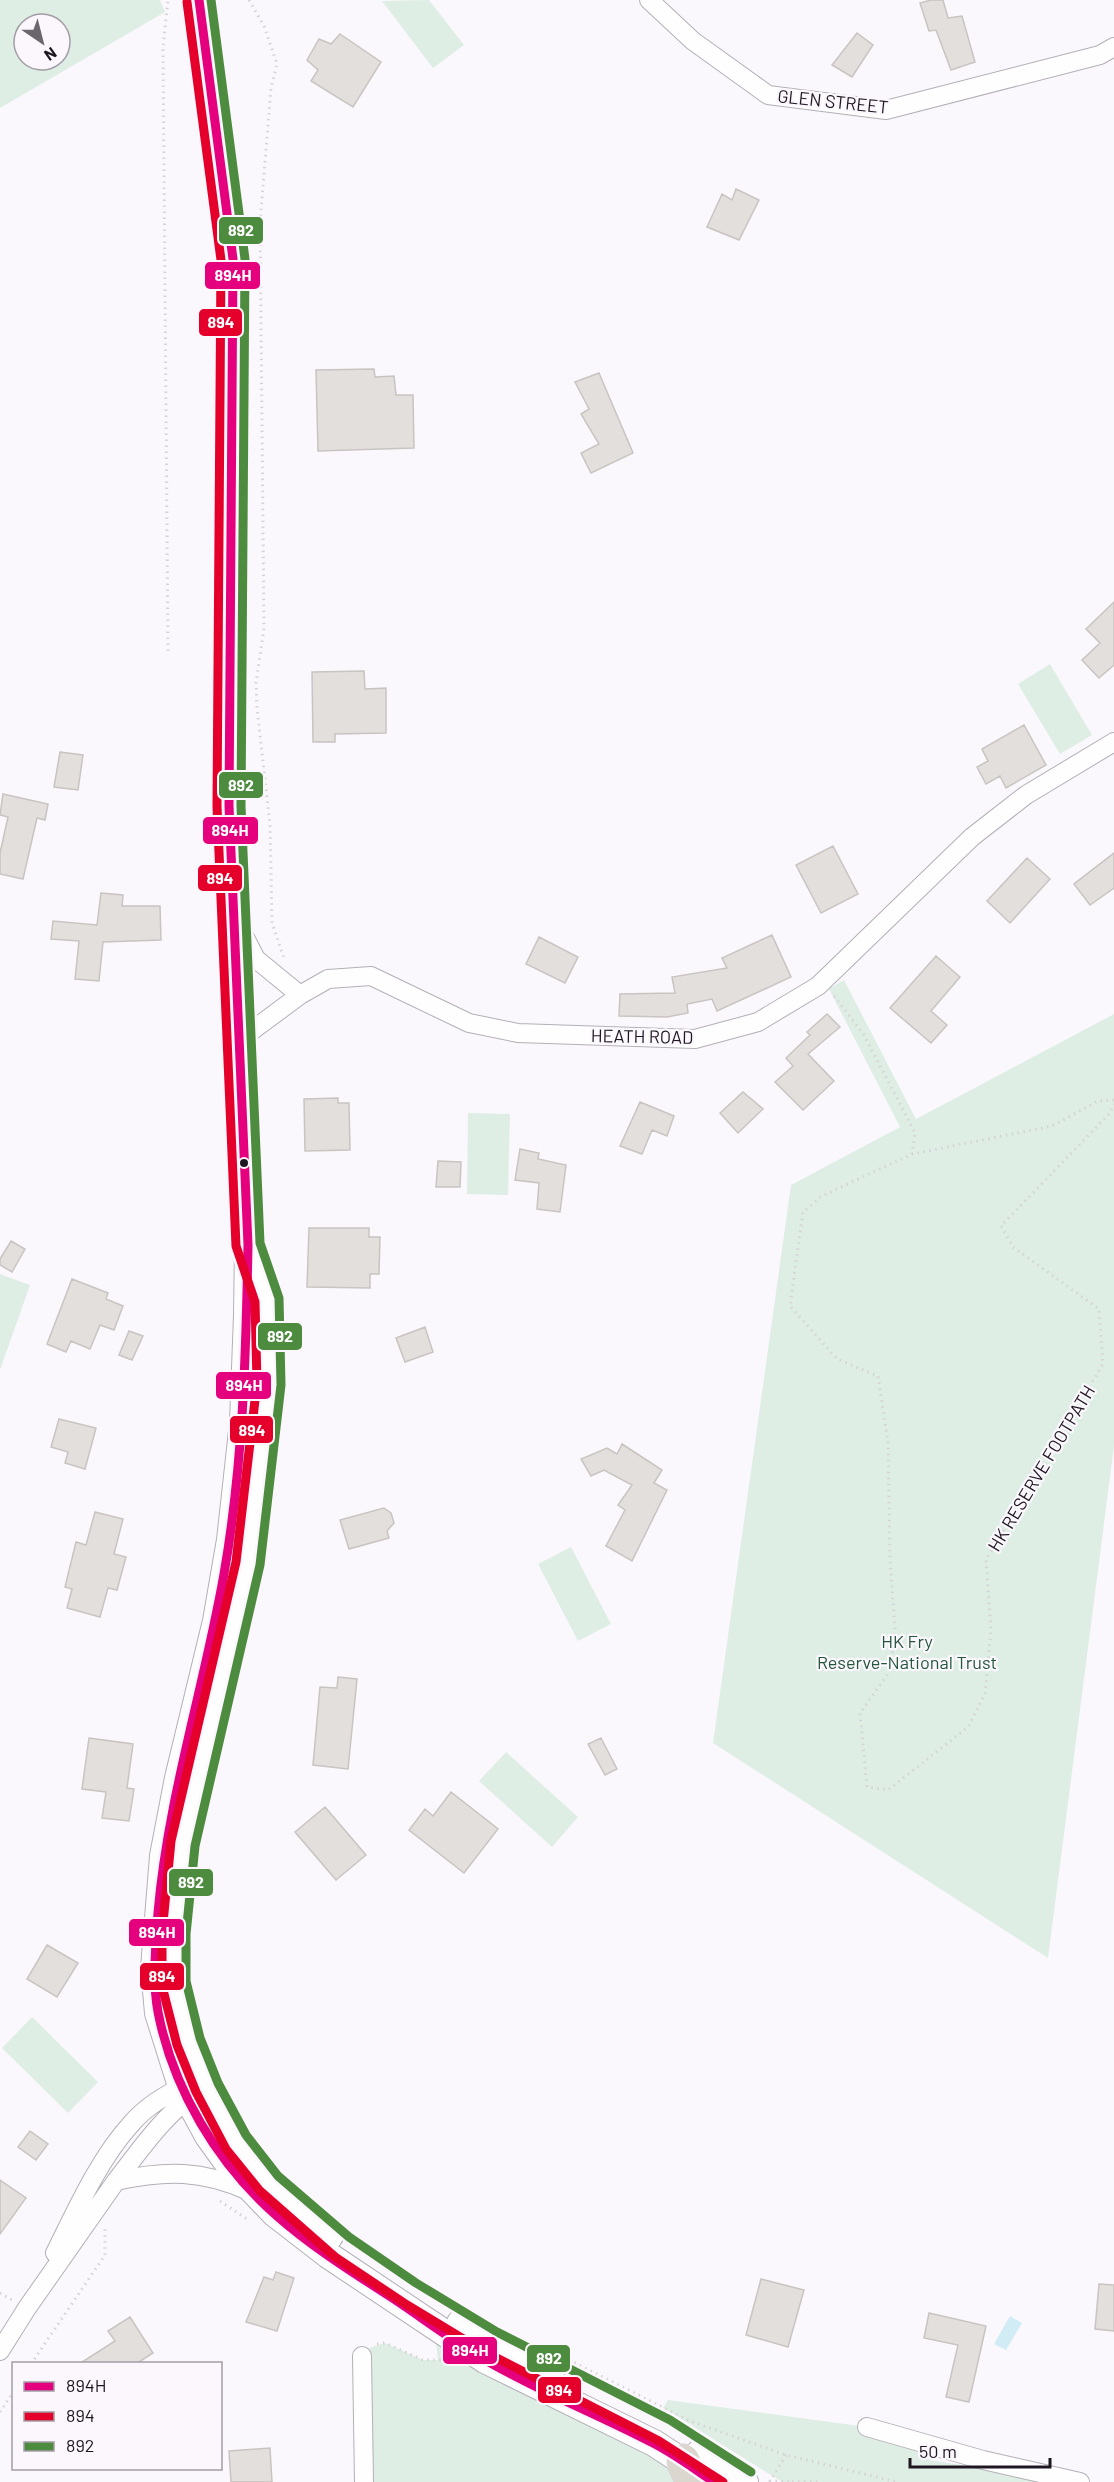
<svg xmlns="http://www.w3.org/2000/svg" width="1114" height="2482" font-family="Barlow,sans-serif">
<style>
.green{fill:#deeee5;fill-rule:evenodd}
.water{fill:#d1ecf4}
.building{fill:#e3dfdc;stroke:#c9c4c1;stroke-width:1.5}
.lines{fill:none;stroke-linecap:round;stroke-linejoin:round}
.street-casing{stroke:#b4afb7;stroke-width:20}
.secondary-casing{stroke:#b4afb7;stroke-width:28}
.highway-casing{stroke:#d5d3d6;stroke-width:35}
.path{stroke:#d5d3d6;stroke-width:3;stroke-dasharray:1.5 4.5;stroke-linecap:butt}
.street{stroke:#fefeff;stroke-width:18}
.secondary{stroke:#fefeff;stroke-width:26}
.highway{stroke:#dbd7cf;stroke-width:33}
.bus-1-casing{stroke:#fbf7fd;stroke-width:14}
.bus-2-casing{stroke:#fbf7fd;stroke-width:14}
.bus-3-casing{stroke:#fbf7fd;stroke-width:14}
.bus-1{stroke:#e5007d;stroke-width:9}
.bus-2{stroke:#e4002b;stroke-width:9}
.bus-3{stroke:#4d8b3f;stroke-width:9}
.bus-dot{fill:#1e1722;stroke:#fbf7fd;stroke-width:2}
.labels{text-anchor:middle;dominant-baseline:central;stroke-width:4.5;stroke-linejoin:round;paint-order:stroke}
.street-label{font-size:18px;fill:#1e1722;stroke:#fbf7fd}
.park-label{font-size:18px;fill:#23573b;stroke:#fbf7fd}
.line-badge{stroke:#fbf7fd;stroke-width:2}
.badge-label{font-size:16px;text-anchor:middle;font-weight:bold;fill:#fff}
</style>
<rect width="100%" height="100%" fill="#faf8fc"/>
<path class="green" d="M 0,0 L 160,0 L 165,12 L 0,108 ZM 24,24 L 60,24 L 60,60 L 24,60 Z
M 429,0 L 464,45 L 433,68 L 382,1 Z
M 1050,664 L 1092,735 L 1060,754 L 1018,684 Z
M 844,980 L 916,1119 L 1114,1014 L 1114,1446 L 1048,1958 L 713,1743 L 791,1185 L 900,1127 L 829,989 Z
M 468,1113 L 510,1114 L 508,1195 L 467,1194 Z
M 0,1274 L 30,1285 L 0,1370 Z
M 571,1547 L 611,1624 L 578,1641 L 538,1564 Z
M 506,1752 L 578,1817 L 552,1847 L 479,1781 Z
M 32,2017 L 98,2082 L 68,2113 L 2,2048 Z
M 434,2325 L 714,2482 L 364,2482 L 362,2356 L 371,2347 L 385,2343 L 423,2360 L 438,2360 Z
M 668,2400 L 867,2427 L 914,2442 L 930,2460 L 1063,2482 L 782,2482 L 663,2408 Z"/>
<path class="water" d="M 1010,2316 L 1022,2323 L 1006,2350 L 994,2344 Z"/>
<path class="building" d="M 931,0 L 943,0 L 948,18 L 962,16 L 975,62 L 951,70 L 936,30 L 929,31 L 920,3 Z
M 857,33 L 873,45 L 852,77 L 832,65 Z
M 340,34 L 381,62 L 353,107 L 311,81 L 318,70 L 307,60 L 319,39 L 331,44 Z
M 736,189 L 759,200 L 739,240 L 707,227 L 722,194 L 732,200 Z
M 374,369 L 375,377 L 394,376 L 396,395 L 413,395 L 414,448 L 318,451 L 316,370 Z
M 599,373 L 633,453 L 591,473 L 581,453 L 599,444 L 581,414 L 589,409 L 575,382 Z
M 1114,602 L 1114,665 L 1099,678 L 1082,660 L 1100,643 L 1086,629 Z
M 364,671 L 365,689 L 386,688 L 386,733 L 335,734 L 335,742 L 313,742 L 312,672 Z
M 1024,725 L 1046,765 L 1006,788 L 1000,776 L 986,784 L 977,767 L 988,761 L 982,749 Z
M 60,752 L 83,755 L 78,790 L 54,787 Z
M 3,794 L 48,804 L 45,820 L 37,818 L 23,879 L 0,874 L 0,853 L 8,817 L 0,815 Z
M 833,846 L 858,894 L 821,913 L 796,865 Z
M 1114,853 L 1114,888 L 1090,905 L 1074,884 Z
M 1027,858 L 1050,879 L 1010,923 L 987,901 Z
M 101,893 L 123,895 L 122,906 L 160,906 L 161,940 L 103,942 L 99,981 L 75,979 L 79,941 L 51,939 L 53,921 L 97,925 Z
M 772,935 L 791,977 L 717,1011 L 712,999 L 687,1004 L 688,1013 L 667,1017 L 619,1016 L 620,994 L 675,993 L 672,977 L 727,968 L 722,958 Z
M 539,937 L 578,957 L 565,983 L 526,964 Z
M 936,956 L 960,977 L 931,1011 L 947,1025 L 931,1043 L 890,1008 Z
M 827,1014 L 840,1027 L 808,1054 L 834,1081 L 803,1110 L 775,1082 L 793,1066 L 786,1058 L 810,1035 L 807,1032 Z
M 743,1092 L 763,1109 L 738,1133 L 720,1113 Z
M 338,1098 L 338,1103 L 349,1103 L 350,1150 L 305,1151 L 304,1099 Z
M 640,1102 L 674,1116 L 667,1136 L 652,1130 L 642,1154 L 620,1146 Z
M 520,1149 L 539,1153 L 538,1159 L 566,1165 L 560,1212 L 537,1209 L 539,1183 L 515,1180 Z
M 438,1161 L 461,1162 L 460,1187 L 436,1187 Z
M 309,1228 L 369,1228 L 369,1237 L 380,1237 L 379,1274 L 370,1274 L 370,1288 L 307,1287 Z
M 11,1241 L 25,1249 L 12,1272 L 0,1265 L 0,1259 Z
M 72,1279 L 108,1293 L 106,1299 L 123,1306 L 114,1330 L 100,1325 L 90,1349 L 71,1341 L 66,1352 L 47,1344 Z
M 425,1327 L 433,1352 L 405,1362 L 396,1338 Z
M 129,1331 L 143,1336 L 132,1360 L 119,1355 Z
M 59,1419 L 96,1428 L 85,1469 L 65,1463 L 68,1452 L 51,1447 Z
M 622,1444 L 662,1470 L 654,1483 L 667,1490 L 632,1561 L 606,1546 L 625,1510 L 618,1505 L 632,1485 L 604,1470 L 591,1476 L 581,1459 L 607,1448 L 617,1454 Z
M 384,1508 L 391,1513 L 394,1523 L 387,1531 L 389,1538 L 349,1549 L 340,1520 Z
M 95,1512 L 123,1519 L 114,1554 L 126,1557 L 117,1590 L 108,1588 L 100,1617 L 67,1608 L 72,1589 L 65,1587 L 76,1542 L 86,1545 Z
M 338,1677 L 357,1679 L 348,1769 L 313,1765 L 320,1687 L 337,1688 Z
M 89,1738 L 133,1744 L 127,1788 L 134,1789 L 129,1821 L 102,1818 L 106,1792 L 82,1789 Z
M 601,1738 L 617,1769 L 605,1775 L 588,1744 Z
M 451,1792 L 498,1829 L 464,1873 L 409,1830 L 425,1809 L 433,1816 Z
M 325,1807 L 366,1855 L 336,1880 L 295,1832 Z
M 47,1945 L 78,1963 L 57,1997 L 27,1979 Z
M 30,2131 L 48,2144 L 36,2160 L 18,2147 Z
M 0,2180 L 26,2198 L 0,2234 Z
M 276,2272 L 294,2278 L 277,2331 L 246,2322 L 264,2277 L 273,2280 Z
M 761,2279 L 804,2290 L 788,2347 L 746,2335 Z
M 1099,2284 L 1114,2285 L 1114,2331 L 1095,2329 Z
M 929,2313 L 986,2326 L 969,2402 L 946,2397 L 958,2345 L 924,2338 Z
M 130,2317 L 153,2353 L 136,2364 L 79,2364 L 115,2341 L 108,2331 Z
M 270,2448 L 272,2482 L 231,2482 L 229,2451 Z"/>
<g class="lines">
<defs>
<path id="street" d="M 649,0 L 693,41 L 768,95 L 886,110 L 1100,55 L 1114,47
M 238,924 L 256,959 L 300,995
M 238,1041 L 300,995 L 328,979 L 371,976 L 469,1023 L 518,1033 L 695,1039 L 758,1022 L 818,986 L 972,837 L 1026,795 L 1114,742
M 116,2181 C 137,2154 168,2109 197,2094
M 55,2253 C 76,2211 99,2159 131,2124 C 146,2106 170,2092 192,2082
M 0,2351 L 27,2308 L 116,2181 C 166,2170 202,2170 249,2191
M 362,2356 L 364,2482
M 867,2427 L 983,2460 L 1080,2482"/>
<path id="secondary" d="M 199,0 L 233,259 L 229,806 L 236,920 L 238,1041 L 248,1245 L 247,1315 L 243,1422 L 230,1540 L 216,1621 L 178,1778 L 163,1856 L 154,1968 L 158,2013 L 181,2086 L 208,2136 L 231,2168 L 275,2214 L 328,2255 L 485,2360 L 654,2443 L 714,2482
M 254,1262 L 267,1300 L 269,1384 L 261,1464 L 248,1564 L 183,1844 L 174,1933 L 174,1983 L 189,2042 L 201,2077 L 236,2142 L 269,2184 L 330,2236
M 460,2323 L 551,2373
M 700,2452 L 745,2482"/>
<path id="highway" d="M 683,2461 L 693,2482"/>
</defs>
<use href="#street" class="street-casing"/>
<use href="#secondary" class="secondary-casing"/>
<use href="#highway" class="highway-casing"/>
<path class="path" d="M 249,0 L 264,26 L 277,64 L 271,88 L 260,223 L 264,628 L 256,683 L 257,708 L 270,824 L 272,923 L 284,958
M 168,651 L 163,47 L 168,0
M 834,996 L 864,1035 L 915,1133 L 912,1154
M 1114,1100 L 1098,1101 L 1052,1126 L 912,1154 L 822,1196 L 803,1212 L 790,1306 L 837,1359 L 878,1376 L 888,1443 L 890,1559 L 895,1629 L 890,1671 L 860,1713 L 867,1787 L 888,1790 L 968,1727 L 985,1694 L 991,1630 L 986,1560 L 1103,1364 L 1099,1309 L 1013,1247 L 1001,1226 L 1110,1113 L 1114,1104
M 220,2201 L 247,2219
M 0,2293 L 12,2300
M 377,2344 L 385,2343 L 423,2360 L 444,2360
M 569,2360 L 690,2421 L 786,2455 L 897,2482
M 31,2364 L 105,2255 L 105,2227
M 0,2412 L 14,2391
M 786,2455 L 770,2481 L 790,2482
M 792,2482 L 820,2482"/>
<use href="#street" class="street"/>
<use href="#secondary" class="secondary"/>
<use href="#highway" class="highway"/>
<defs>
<path id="bus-1" d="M 199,0 L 233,259 L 229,806 L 248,1245 C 246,1355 243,1465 224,1574 C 204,1688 168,1797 158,1913 C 156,1946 152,1979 158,2012 C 173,2089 217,2163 276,2215 C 312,2247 354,2273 394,2299 C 424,2319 453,2341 484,2359 C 536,2390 595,2413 649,2441 C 672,2452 693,2468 714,2482"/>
<path id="bus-2" d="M 187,2 L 221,260 L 217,806 L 236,1246 L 255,1302 L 257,1383 L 236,1562 L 171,1841 L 162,1933 L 162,1986 L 177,2045 L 196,2092 L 226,2149 L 260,2191 L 335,2257 L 404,2303 L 485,2352 L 659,2441 L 723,2482"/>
<path id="bus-3" d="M 211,0 L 245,259 L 241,806 L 260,1243 L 279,1298 L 281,1385 L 260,1565 L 195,1846 L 186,1934 L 186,1981 L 200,2038 L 218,2083 L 246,2135 L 278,2176 L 349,2237 L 416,2283 L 497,2332 L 670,2420 L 751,2472"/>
</defs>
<use href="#bus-1" class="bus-1-casing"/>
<use href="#bus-2" class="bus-2-casing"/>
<use href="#bus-3" class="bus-3-casing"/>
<use href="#bus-1" class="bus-1"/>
<use href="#bus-2" class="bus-2"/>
<use href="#bus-3" class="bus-3"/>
</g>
<circle class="bus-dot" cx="244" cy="1163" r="5"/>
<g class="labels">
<g class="street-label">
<text transform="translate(833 101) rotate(6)">GLEN STREET</text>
<text transform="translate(642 1036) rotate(1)">HEATH ROAD</text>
<text transform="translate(1041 1468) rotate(-59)">HK RESERVE FOOTPATH</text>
</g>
<g class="park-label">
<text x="907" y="1641">HK Fry<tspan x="907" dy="21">Reserve-National Trust</tspan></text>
</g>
</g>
<g class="line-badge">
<rect x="218" y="216" width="46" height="29" rx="6" fill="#4d8b3f"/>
<rect x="204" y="261" width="57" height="29" rx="6" fill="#e5007d"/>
<rect x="198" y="308" width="45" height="29" rx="6" fill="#e4002b"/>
<rect x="218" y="771" width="46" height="28" rx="6" fill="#4d8b3f"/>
<rect x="202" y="816" width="57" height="29" rx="6" fill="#e5007d"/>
<rect x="197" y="864" width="46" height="28" rx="6" fill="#e4002b"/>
<rect x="257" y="1322" width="46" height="29" rx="6" fill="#4d8b3f"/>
<rect x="215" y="1371" width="57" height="29" rx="6" fill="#e5007d"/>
<rect x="229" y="1415" width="45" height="29" rx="6" fill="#e4002b"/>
<rect x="168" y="1868" width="46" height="29" rx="6" fill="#4d8b3f"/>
<rect x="128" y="1918" width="57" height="29" rx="6" fill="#e5007d"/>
<rect x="139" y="1962" width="46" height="29" rx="6" fill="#e4002b"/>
<rect x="442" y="2336" width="56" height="29" rx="6" fill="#e5007d"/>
<rect x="526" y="2344" width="45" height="29" rx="6" fill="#4d8b3f"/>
<rect x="537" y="2376" width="45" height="28" rx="6" fill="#e4002b"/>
</g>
<g class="badge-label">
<text x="241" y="236">892</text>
<text x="233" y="281">894H</text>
<text x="221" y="328">894</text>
<text x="241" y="791">892</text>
<text x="230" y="836">894H</text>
<text x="220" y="884">894</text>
<text x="280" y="1342">892</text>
<text x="244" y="1391">894H</text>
<text x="252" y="1436">894</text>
<text x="191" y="1888">892</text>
<text x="157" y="1938">894H</text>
<text x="162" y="1982">894</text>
<text x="470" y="2356">894H</text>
<text x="549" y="2364">892</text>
<text x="559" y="2396">894</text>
</g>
<rect x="12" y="2362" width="210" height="108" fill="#fbf7fd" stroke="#a39da5" stroke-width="1.5"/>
<rect x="24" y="2382" width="30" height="9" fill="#e5007d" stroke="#a39da5" stroke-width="1.5"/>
<text x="66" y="2392" font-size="18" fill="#1e1722">894H</text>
<rect x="24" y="2412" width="30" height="9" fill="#e4002b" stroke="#a39da5" stroke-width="1.5"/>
<text x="66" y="2422" font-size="18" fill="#1e1722">894</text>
<rect x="24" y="2442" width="30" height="9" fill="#4d8b3f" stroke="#a39da5" stroke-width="1.5"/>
<text x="66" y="2452" font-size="18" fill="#1e1722">892</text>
<g transform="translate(42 42) rotate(145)"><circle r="28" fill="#fbf7fd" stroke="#a39da5" stroke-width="1.5"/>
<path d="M0-4.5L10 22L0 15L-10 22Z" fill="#6b666e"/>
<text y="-9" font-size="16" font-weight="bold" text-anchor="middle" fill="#1e1722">N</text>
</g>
<path d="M910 2458v9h140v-9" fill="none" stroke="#1e1722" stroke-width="3"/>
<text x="919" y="2458" font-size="18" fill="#1e1722" stroke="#fbf7fd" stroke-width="4.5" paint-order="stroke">50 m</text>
</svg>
